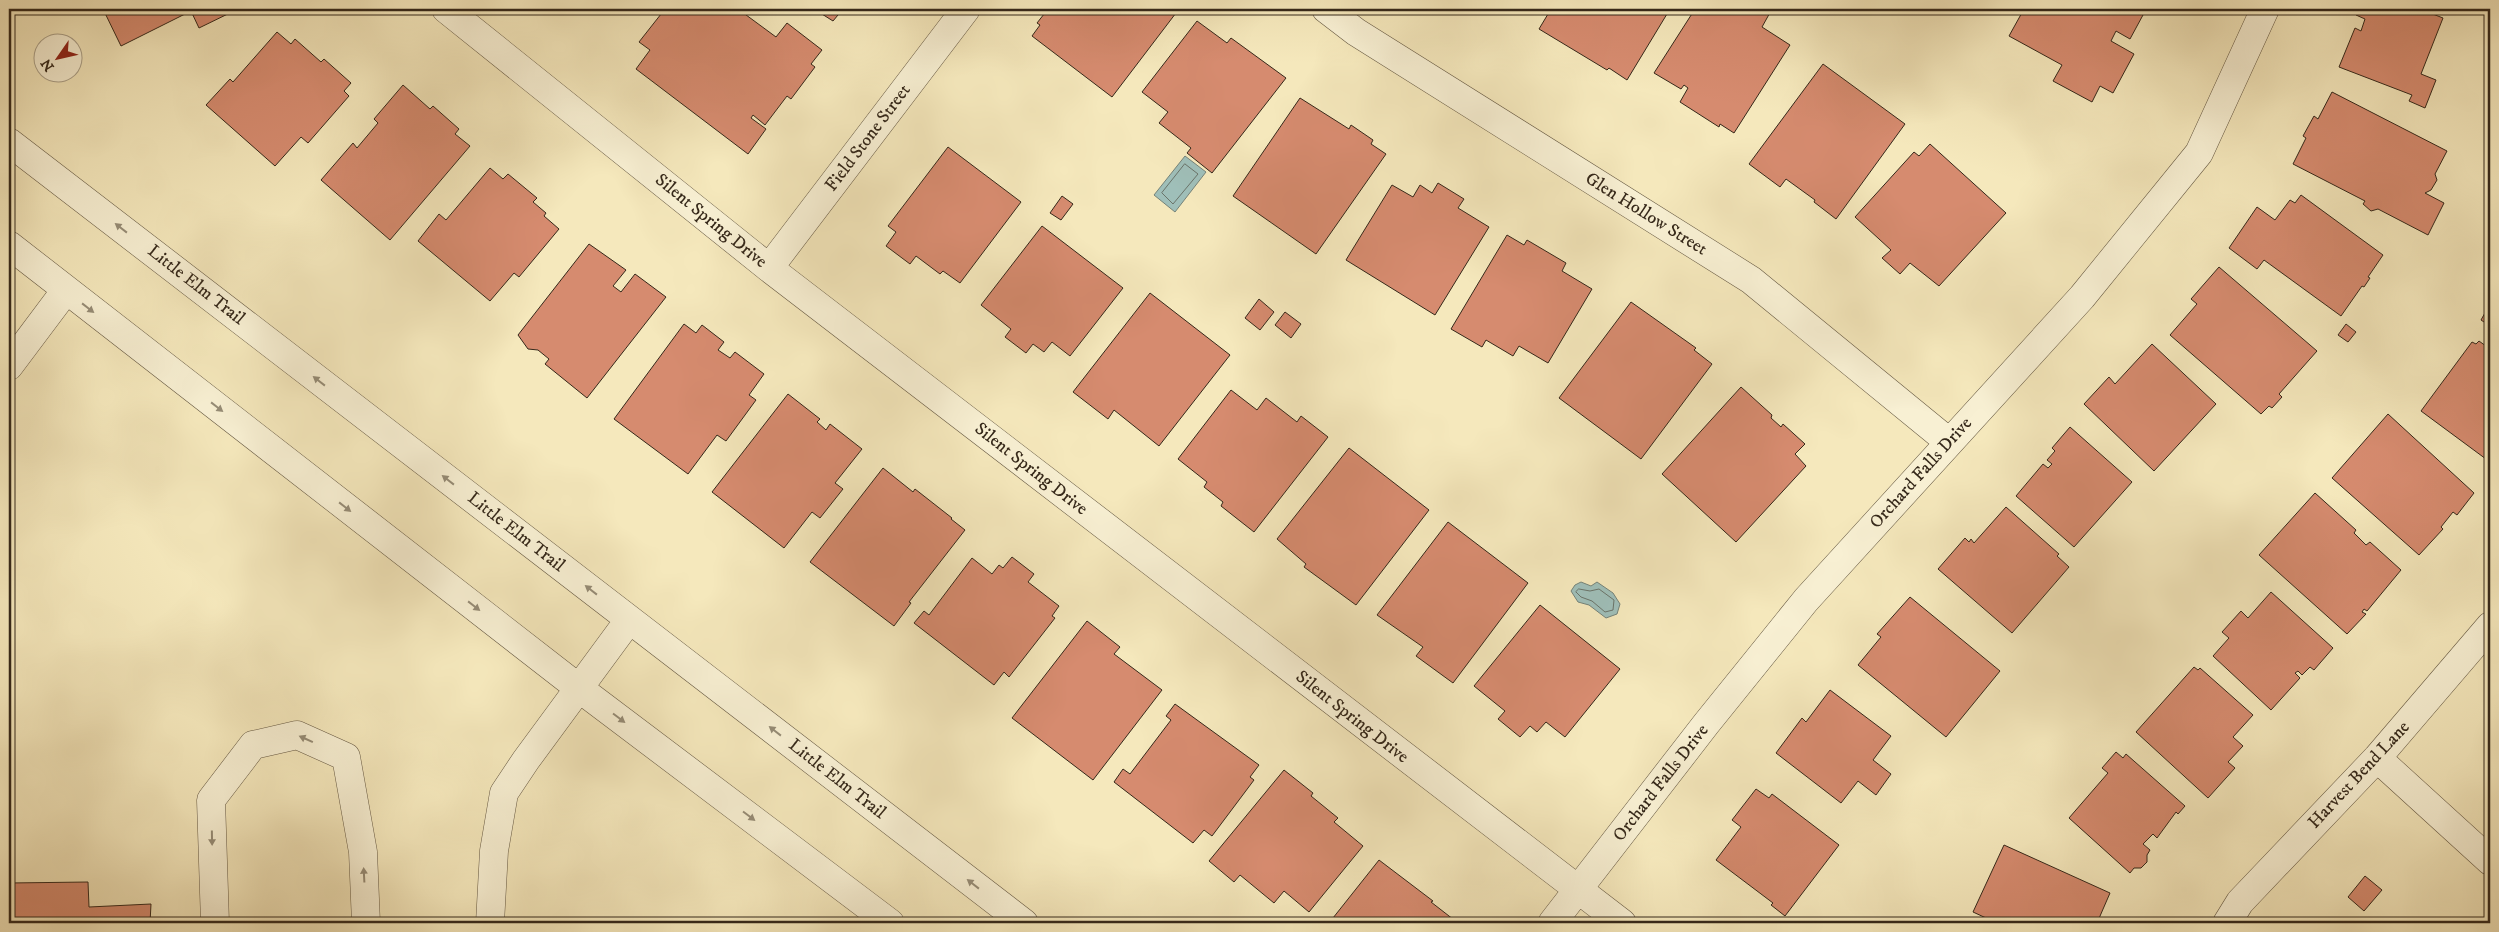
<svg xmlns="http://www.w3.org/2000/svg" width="2499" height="932" font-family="'IM FELL DW Pica',serif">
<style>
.water{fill:#9fbfb9;stroke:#758379}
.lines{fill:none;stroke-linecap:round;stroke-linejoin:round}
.shore{stroke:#6a746a;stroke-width:1}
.building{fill:#d68b6f;stroke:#35281a}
.minor-casing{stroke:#655842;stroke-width:29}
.minor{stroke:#f8f0d3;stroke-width:28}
.oneway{fill:#968c76}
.labels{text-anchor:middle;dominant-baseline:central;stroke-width:4.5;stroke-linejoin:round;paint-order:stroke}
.street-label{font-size:18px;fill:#35281a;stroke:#f8f0d3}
</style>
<rect width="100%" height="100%" fill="#f5e8bc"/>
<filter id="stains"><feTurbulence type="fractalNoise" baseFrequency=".004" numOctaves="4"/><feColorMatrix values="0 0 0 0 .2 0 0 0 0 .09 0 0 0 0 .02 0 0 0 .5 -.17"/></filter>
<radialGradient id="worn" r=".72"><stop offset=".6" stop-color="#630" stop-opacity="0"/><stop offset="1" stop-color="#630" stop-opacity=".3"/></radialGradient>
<path class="water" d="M 1185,156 L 1206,172 L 1175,212 L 1154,195 Z
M 1581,582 L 1591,586 L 1597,582 L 1613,593 L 1620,604 L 1617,614 L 1606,618 L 1589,605 L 1578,602 L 1571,591 L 1575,585 Z"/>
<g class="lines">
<path class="shore" d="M 1185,164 L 1198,174 L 1173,204 L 1162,193 Z
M 1579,589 L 1590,591 L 1599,589 L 1614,600 L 1613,610 L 1605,612 L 1592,601 L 1581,597 L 1576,592 Z"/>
</g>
<path class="building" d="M 103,9 L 238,9 L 199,28 L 191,11 L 121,46 Z
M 665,9 L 738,9 L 776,37 L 787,23 L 822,50 L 811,64 L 815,67 L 791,99 L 787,96 L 765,125 L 753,115 L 751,118 L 766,129 L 748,154 L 636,69 L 650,50 L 639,42 Z
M 814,9 L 843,9 L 833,21 Z
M 1048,9 L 1179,9 L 1112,97 L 1032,36 L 1040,25 L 1037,23 Z
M 1551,9 L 1670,9 L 1627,80 L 1609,68 L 1607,70 L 1539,29 Z
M 1695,9 L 1772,9 L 1762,27 L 1790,45 L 1734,133 L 1720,124 L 1719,127 L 1680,102 L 1688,88 L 1684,85 L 1681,89 L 1654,73 Z
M 2024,9 L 2131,9 L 2143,15 L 2130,39 L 2116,31 L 2111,41 L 2134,54 L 2113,93 L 2100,86 L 2092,102 L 2053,81 L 2062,65 L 2009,36 Z
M 2359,9 L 2420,9 L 2443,18 L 2421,74 L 2436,80 L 2425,108 L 2409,101 L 2412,95 L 2339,67 L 2355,28 L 2361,31 L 2365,19 L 2356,15 Z
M 1197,21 L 1227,43 L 1231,38 L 1286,78 L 1212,173 L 1187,153 L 1191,148 L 1159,123 L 1168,112 L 1142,92 Z
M 277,32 L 291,44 L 295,39 L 321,62 L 324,59 L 351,83 L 344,91 L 349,96 L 308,143 L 301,137 L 275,166 L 206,105 L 230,79 L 233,82 Z
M 1823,64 L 1905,124 L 1836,219 L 1814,202 L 1815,200 L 1786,179 L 1780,187 L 1749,164 Z
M 403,85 L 430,109 L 433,106 L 459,129 L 455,134 L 470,146 L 390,240 L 321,180 L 353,143 L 357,148 L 378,123 L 374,119 Z
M 2332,92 L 2447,151 L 2435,174 L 2437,180 L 2431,190 L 2425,193 L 2444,203 L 2428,235 L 2378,209 L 2371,211 L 2363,204 L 2365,201 L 2293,164 L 2306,138 L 2303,136 L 2314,116 L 2318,119 Z
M 1300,98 L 1349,129 L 1351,125 L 1373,140 L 1371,144 L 1386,154 L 1316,254 L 1233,196 Z
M 1930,144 L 2006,213 L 1939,286 L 1910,263 L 1900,274 L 1882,258 L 1891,250 L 1855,217 L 1914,152 L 1919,156 Z
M 948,147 L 1021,202 L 960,283 L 943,271 L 940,274 L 916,256 L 910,264 L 886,246 L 896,232 L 888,226 Z
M 490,168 L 503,179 L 508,174 L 537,198 L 533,202 L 546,213 L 544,216 L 559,229 L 519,277 L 514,273 L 490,301 L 418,241 L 439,214 L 446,220 Z
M 1438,183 L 1464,199 L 1458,208 L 1489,227 L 1435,315 L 1346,260 L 1392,185 L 1413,197 L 1420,185 L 1432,193 Z
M 2301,195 L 2383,255 L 2368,277 L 2370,278 L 2364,287 L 2362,286 L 2341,316 L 2264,260 L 2257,269 L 2229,248 L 2257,207 L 2275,220 L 2290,200 L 2295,203 Z
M 1062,196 L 1073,204 L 1061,220 L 1050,213 Z
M 1042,226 L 1123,288 L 1070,356 L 1052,342 L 1044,352 L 1033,344 L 1026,353 L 1005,337 L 1011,329 L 981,305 Z
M 1507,235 L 1524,245 L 1527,240 L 1566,263 L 1562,271 L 1592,289 L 1548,363 L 1519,346 L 1513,356 L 1486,340 L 1482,347 L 1451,329 Z
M 589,244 L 626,270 L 613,286 L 621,292 L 635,274 L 666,297 L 587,398 L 545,364 L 549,359 L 538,350 L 528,349 L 518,335 Z
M 2219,267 L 2317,351 L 2279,394 L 2282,397 L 2272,408 L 2269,406 L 2261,414 L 2170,335 L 2197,304 L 2191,299 Z
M 1150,293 L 1230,355 L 1159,446 L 1114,410 L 1108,419 L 1073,392 Z
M 1259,299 L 1274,312 L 1260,330 L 1245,318 Z
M 1631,302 L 1696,348 L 1694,350 L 1712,364 L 1641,459 L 1559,398 Z
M 2490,304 L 2490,326 L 2481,320 Z
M 1285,312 L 1301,324 L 1291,338 L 1275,325 Z
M 684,324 L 696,333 L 702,325 L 724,342 L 718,350 L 730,358 L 735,352 L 764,374 L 749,395 L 756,400 L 726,441 L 717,435 L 688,474 L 614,419 Z
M 2346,324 L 2356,332 L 2348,342 L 2338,335 Z
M 2479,341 L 2490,349 L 2490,462 L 2421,411 L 2472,342 L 2476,344 Z
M 2152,344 L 2216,404 L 2154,471 L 2084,404 L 2109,377 L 2115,384 Z
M 1741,387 L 1772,415 L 1771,418 L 1781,427 L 1783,424 L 1805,444 L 1795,454 L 1806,466 L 1736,542 L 1662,474 Z
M 1231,390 L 1257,410 L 1266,398 L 1297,422 L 1301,416 L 1328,437 L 1254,532 L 1221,506 L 1223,502 L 1204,487 L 1207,482 L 1178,459 Z
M 788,394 L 820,419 L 817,422 L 826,430 L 830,424 L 862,449 L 835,483 L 843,489 L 820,518 L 812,512 L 784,548 L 712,492 Z
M 2388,414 L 2474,493 L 2457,515 L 2453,512 L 2441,527 L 2443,529 L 2419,555 L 2332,478 Z
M 2070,427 L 2132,482 L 2074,547 L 2016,496 L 2043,464 L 2048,468 L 2052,464 L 2047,460 L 2055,451 L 2052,448 Z
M 1349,448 L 1429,510 L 1356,605 L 1304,567 L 1306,564 L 1277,539 Z
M 883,468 L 913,492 L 915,489 L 952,518 L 951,519 L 965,530 L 909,602 L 911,603 L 894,626 L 810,562 Z
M 2315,493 L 2356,530 L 2354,533 L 2366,545 L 2370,542 L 2401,570 L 2367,611 L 2364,609 L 2362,612 L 2366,614 L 2347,634 L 2259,555 Z
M 2006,507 L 2059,554 L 2057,556 L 2069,567 L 2012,633 L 1938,569 L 1965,538 L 1969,542 L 1971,539 L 1974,543 Z
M 1448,522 L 1528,583 L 1453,683 L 1416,656 L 1423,647 L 1377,615 Z
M 1012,557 L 1034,574 L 1028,582 L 1059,606 L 1052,616 L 1055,618 L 1009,677 L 1004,672 L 994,685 L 914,623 L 924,611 L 929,615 L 972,558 L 992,574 L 999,565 L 1003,568 Z
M 2271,592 L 2333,648 L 2314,670 L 2310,667 L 2302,675 L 2298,671 L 2295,673 L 2300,678 L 2271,710 L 2213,656 L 2229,638 L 2222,632 L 2241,611 L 2248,618 Z
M 1910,597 L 2000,671 L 1946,737 L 1858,665 L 1881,637 L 1877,634 Z
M 1540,605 L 1620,669 L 1565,737 L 1546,722 L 1537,732 L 1530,726 L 1520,737 L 1498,719 L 1505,711 L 1474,686 Z
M 1087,621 L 1120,647 L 1114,654 L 1162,690 L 1093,780 L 1012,718 Z
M 2194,667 L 2198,670 L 2200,668 L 2253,715 L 2233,737 L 2243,746 L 2228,762 L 2235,768 L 2208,798 L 2136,732 Z
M 1830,690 L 1891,736 L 1873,760 L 1891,774 L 1876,795 L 1858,781 L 1841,803 L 1776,753 L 1802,718 L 1806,722 Z
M 1175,704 L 1259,765 L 1250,777 L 1254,780 L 1212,836 L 1204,830 L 1193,843 L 1114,782 L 1123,769 L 1130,774 L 1171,720 L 1166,716 Z
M 2116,752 L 2123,758 L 2126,754 L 2185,806 L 2178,814 L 2176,812 L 2157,838 L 2153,834 L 2143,844 L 2150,850 L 2147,855 L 2147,862 L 2141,868 L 2134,868 L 2130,873 L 2069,818 L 2108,773 L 2102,768 Z
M 1284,770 L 1313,793 L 1311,796 L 1338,818 L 1334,822 L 1363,846 L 1309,912 L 1284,891 L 1274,903 L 1240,875 L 1234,882 L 1209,861 Z
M 1756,789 L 1769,798 L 1772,794 L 1839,845 L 1785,916 L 1771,905 L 1773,903 L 1716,860 L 1741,827 L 1732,820 Z
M 2004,845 L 2110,893 L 2097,923 L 1997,923 L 1973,912 Z
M 1379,860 L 1433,901 L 1431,902 L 1458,923 L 1329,923 Z
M 2365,876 L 2382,890 L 2364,911 L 2348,897 Z
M 88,882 L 89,907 L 151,904 L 150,923 L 9,923 L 9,883 Z"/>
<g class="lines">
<defs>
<path id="minor" d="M 446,9 L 769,268 L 1622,923
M 1326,9 L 1356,32 L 1751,280 L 1949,442
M 9,142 L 1024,923
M 9,245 L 580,689 L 890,923
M 769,268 L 966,9
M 9,366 L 66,290
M 2377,758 L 2490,861
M 215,923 L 211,800 L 253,745 L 297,735 L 346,757 L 363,852 L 366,923
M 490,923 L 494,851 L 504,793 L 526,760 L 629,620
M 1552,923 L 1706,724 L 1806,600 L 2082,297 L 2199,153 L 2265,9
M 2227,923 L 2240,902 L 2377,758 L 2490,626"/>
</defs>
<use href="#minor" class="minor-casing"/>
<use href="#minor" class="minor"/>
</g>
<defs><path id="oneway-solid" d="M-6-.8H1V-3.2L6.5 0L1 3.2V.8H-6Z" transform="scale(1.25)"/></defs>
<g class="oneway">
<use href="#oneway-solid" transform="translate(121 228) rotate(-142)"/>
<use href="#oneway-solid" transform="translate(88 308) rotate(38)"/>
<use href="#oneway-solid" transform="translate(319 381) rotate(-142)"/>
<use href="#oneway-solid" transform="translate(217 407) rotate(38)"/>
<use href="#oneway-solid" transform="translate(448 480) rotate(-142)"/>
<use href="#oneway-solid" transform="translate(345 507) rotate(38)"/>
<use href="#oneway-solid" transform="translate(591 590) rotate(-142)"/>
<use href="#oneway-solid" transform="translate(474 606) rotate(38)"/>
<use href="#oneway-solid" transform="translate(619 718) rotate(37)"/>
<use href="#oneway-solid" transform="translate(775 731) rotate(-142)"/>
<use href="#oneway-solid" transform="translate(306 739) rotate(-156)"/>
<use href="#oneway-solid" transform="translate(749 816) rotate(37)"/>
<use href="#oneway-solid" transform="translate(212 838) rotate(89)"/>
<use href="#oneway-solid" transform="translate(364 875) rotate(-93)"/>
<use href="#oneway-solid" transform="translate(973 884) rotate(-142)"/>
</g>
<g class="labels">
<g class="street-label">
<text transform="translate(868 138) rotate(-53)">Field Stone Street</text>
<text transform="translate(1646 214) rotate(32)">Glen Hollow Street</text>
<text transform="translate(711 221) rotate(39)">Silent Spring Drive</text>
<text transform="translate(196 285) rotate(38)">Little Elm Trail</text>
<text transform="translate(1031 469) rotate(38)">Silent Spring Drive</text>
<text transform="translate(1921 473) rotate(-48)">Orchard Falls Drive</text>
<text transform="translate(516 532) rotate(38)">Little Elm Trail</text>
<text transform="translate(1352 717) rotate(38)">Silent Spring Drive</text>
<text transform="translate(2359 775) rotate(-47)">Harvest Bend Lane</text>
<text transform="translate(837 779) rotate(38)">Little Elm Trail</text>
<text transform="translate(1661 783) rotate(-52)">Orchard Falls Drive</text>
</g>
</g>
<rect width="2499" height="932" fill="none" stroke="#f5e8bc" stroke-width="30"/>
<rect x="10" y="10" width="2479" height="912" fill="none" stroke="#35281a" stroke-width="2.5"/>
<rect x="15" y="15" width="2469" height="902" fill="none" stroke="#35281a"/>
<g transform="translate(58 58) rotate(236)"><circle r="24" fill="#f8f0d3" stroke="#aaa089"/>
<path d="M0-4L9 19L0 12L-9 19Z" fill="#8f2418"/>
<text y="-8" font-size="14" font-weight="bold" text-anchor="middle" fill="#35281a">N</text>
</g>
<rect width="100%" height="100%" filter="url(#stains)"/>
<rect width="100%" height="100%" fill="url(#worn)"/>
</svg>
